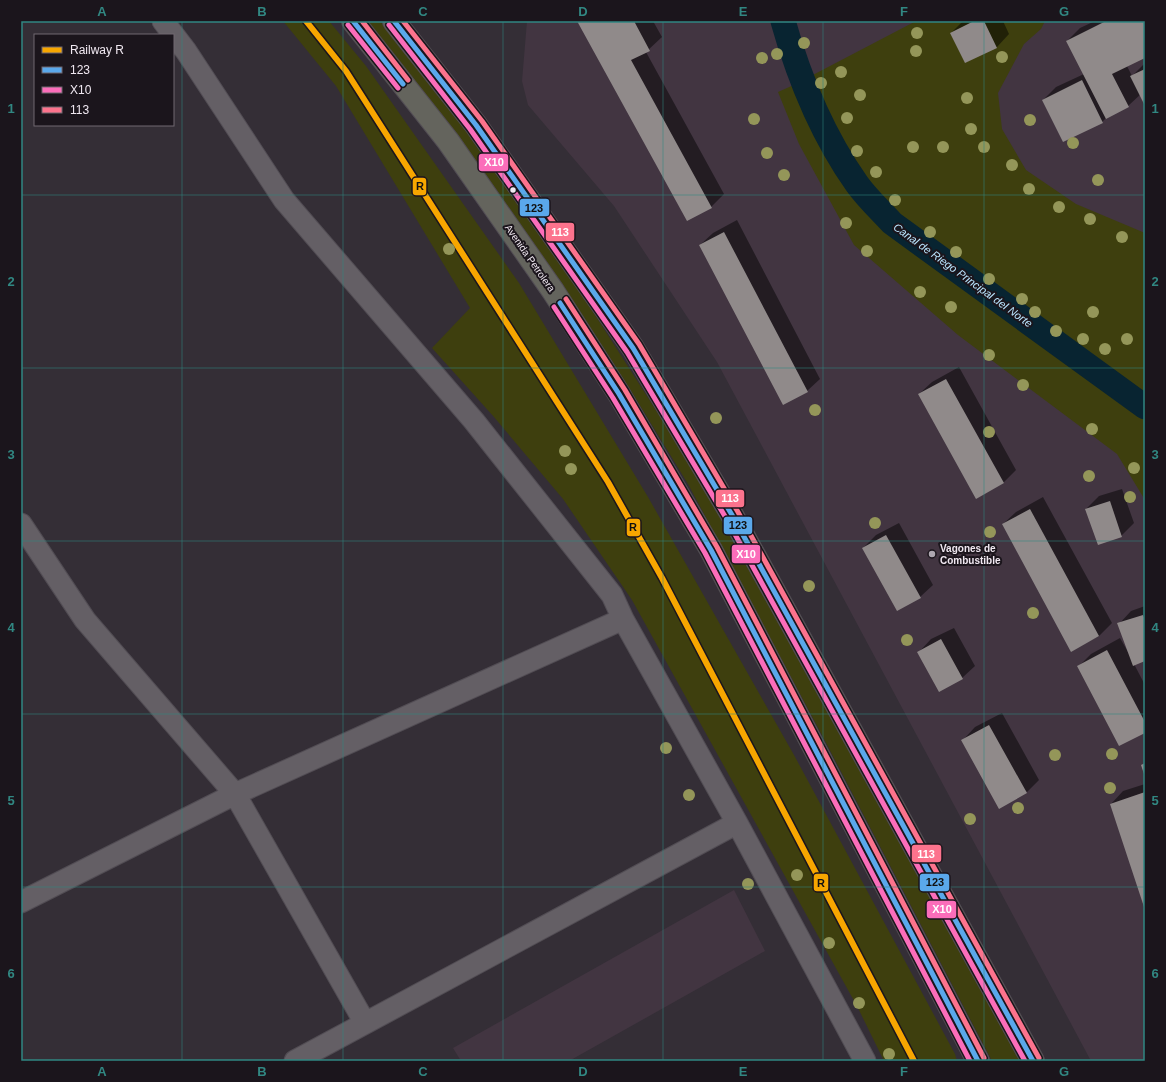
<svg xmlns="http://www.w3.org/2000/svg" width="1166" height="1082" font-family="Helvetica,sans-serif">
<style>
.industrial{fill:#423541}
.green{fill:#3e3f0e}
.shadow{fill:#0007}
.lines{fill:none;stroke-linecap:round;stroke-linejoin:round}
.canal{stroke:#082431;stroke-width:25}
.building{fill:#908a8a}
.street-casing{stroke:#524d54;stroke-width:23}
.highway-casing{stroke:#524d54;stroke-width:24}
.street{stroke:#645f65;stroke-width:21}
.highway{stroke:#64645d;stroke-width:22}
.bus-1-casing{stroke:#1b151c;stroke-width:8}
.bus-2-casing{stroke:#1b151c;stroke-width:8}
.bus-3-casing{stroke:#1b151c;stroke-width:8}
.bus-1{stroke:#5aa8eb;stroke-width:5}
.bus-2{stroke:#fb6dba;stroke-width:5}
.bus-3{stroke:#fc738d;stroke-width:5}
.rail-1-casing{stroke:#1b151c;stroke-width:9}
.rail-1{stroke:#f7a600;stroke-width:6}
.tree{fill:#949659}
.grid{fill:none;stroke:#318782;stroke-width:1;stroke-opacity:0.55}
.bus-dot{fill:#f0e8f1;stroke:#1b151c;stroke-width:1.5}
.poi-dot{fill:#aea7b0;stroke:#1b151c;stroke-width:1.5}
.labels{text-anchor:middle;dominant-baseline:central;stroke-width:4;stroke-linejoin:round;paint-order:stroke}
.street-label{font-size:10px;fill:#f0e8f1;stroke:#1b151c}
.poi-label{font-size:10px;font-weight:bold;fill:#f0e8f1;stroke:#1b151c;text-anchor:start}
.water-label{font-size:11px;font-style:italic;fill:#bae6ff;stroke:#1b151c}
.line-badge{stroke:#1b151c;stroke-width:1.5}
.badge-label{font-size:11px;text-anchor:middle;font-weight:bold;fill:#fff}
.pale-badge-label{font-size:11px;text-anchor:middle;font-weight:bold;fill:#111}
.neatline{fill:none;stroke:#318782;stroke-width:1.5}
.grid-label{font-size:13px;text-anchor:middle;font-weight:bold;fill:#318782}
</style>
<rect width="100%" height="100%" fill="#342e36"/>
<path class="industrial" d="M 527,21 L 1145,21 L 1145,1061 L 1091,1061 L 717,362 L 614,206 L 528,105 L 522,81 Z
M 734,890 L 765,951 L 569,1061 L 461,1061 L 453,1048 Z"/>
<path class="green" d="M 283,21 L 329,21 L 366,66 L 519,283 L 648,497 L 794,755 L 955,1054 L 957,1061 L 884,1061 L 858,1008 L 632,600 L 563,499 L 494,417 L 432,348 L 470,308 L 336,86 Z
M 367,21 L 380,21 L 463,125 L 565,268 L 691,465 L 1020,1061 L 992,1061 L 824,739 L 688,484 L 628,386 L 567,292 L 456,134 Z
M 916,21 L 1045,21 L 1041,29 L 1024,44 L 998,93 L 1002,129 L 1026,170 L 1076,204 L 1145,233 L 1145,398 L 900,218 L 861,178 L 809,77 Z
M 796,84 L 830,156 L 861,203 L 904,244 L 965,291 L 1117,395 L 1145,420 L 1145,500 L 1117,454 L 958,335 L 854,245 L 799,144 L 778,92 Z"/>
<path class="shadow" d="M 579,21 L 653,21 L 662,37 L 646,52 L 724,194 L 711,207 Z
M 963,21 L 1003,21 L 1009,34 L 997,47 L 966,62 L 951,33 Z
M 1095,21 L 1145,21 L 1145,56 L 1127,66 L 1132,76 L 1145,63 L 1145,103 L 1141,94 L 1128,106 L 1107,117 L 1102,122 L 1043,100 L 1056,87 L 1084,74 L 1067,41 L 1080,28 Z
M 737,220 L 820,379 L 807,391 L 700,245 L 713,233 Z
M 959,367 L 1016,470 L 1003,483 L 919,394 L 932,382 Z
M 1122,489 L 1134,523 L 1121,536 L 1086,509 L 1099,496 Z
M 1043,497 L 1112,623 L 1099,636 L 1071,650 L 1003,524 L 1016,512 Z
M 899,523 L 933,585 L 920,597 L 863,548 L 876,535 Z
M 1145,606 L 1145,660 L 1134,664 L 1145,685 L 1145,732 L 1078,667 L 1091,654 L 1120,638 L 1128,652 L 1129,652 L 1119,624 L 1131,611 Z
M 954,628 L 975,666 L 962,678 L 919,652 L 931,639 Z
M 1002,713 L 1039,780 L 1027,792 L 963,740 L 975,727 Z
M 1145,784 L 1145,908 L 1111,804 L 1123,791 Z"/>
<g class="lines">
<path class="canal" d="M 783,21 C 799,78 823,136 857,184 C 867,198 880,210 892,223 L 1145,407"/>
</g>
<path class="building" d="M 577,21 L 634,21 L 650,51 L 631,60 L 712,208 L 687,221 Z
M 974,21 L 984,21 L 997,48 L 965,63 L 950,33 Z
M 1106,21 L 1145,21 L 1144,24 L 1145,27 L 1145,58 L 1112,74 L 1129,107 L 1106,119 L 1066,41 Z
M 1145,69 L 1145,106 L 1130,76 Z
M 1082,80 L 1103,123 L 1063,142 L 1042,100 Z
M 724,232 L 808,392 L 783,405 L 699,245 Z
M 946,379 L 1004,483 L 976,499 L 918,394 Z
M 1110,501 L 1122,537 L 1098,545 L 1085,509 Z
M 1030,509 L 1099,636 L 1071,652 L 1002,524 Z
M 886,535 L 921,598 L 897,611 L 862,548 Z
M 1143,615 L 1145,620 L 1145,661 L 1133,666 L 1117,623 Z
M 941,639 L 963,679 L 939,692 L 917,652 Z
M 1107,650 L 1145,722 L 1145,733 L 1119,746 L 1077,666 Z
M 989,725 L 1027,793 L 999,809 L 961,740 Z
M 1145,763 L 1145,777 L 1141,765 Z
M 1145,792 L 1145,910 L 1110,804 Z"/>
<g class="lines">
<defs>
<path id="street" d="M 163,21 L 186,51 L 284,200 L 474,421 L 612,595 L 623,619 L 737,823 L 865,1061
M 21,524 L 85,620 L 235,794 L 365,1023
M 21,902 L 235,794 L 623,619
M 295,1061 L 737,823"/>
<path id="highway" d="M 353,21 L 448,141 L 553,291 L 619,394 L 711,550 L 978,1061
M 394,21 L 476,125 L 633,348 L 732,515 L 1033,1061"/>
</defs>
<use href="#street" class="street-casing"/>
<use href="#highway" class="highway-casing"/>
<use href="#street" class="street"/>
<use href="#highway" class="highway"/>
<defs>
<path id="bus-1" d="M 353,21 L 403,84
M 394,21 L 476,125 L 633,348 L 732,515 L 1033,1061
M 560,303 L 619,394 L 711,550 L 978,1061"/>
<path id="bus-2" d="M 348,25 L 398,88
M 389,25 L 470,129 L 627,352 L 726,518 L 1025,1061
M 554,307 L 613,398 L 705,553 L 970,1061"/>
<path id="bus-3" d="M 362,21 L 408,80
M 403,21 L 482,121 L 639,344 L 738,512 L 1039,1058
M 566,299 L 625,390 L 717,547 L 984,1058"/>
</defs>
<use href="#bus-1" class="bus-1-casing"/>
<use href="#bus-2" class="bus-2-casing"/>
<use href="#bus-3" class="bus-3-casing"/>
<use href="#bus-1" class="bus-1"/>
<use href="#bus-2" class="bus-2"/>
<use href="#bus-3" class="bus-3"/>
<defs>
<path id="rail-1" d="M 306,21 L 346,71 L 608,482 L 662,578 L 914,1061"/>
</defs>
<use href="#rail-1" class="rail-1-casing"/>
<use href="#rail-1" class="rail-1"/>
</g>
<g class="tree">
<circle cx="917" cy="33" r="6"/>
<circle cx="804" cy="43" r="6"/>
<circle cx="916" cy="51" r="6"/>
<circle cx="777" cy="54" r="6"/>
<circle cx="1002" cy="57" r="6"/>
<circle cx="762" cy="58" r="6"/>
<circle cx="841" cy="72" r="6"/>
<circle cx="821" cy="83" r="6"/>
<circle cx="860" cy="95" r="6"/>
<circle cx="967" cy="98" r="6"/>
<circle cx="847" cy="118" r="6"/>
<circle cx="754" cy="119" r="6"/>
<circle cx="1030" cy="120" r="6"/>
<circle cx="971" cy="129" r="6"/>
<circle cx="1073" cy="143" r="6"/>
<circle cx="913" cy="147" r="6"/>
<circle cx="943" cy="147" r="6"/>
<circle cx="984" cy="147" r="6"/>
<circle cx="857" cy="151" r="6"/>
<circle cx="767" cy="153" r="6"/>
<circle cx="1012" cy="165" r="6"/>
<circle cx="876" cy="172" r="6"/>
<circle cx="784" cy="175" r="6"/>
<circle cx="1098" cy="180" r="6"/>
<circle cx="1029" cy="189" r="6"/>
<circle cx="895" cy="200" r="6"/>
<circle cx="1059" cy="207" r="6"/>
<circle cx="1090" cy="219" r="6"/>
<circle cx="846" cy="223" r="6"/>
<circle cx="930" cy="232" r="6"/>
<circle cx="1122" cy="237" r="6"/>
<circle cx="449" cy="249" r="6"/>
<circle cx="867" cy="251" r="6"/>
<circle cx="956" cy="252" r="6"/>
<circle cx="989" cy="279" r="6"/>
<circle cx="920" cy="292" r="6"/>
<circle cx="1022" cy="299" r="6"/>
<circle cx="951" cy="307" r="6"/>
<circle cx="1035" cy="312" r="6"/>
<circle cx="1093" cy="312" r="6"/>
<circle cx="1056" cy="331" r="6"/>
<circle cx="1083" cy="339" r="6"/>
<circle cx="1127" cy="339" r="6"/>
<circle cx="1105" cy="349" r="6"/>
<circle cx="989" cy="355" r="6"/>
<circle cx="1023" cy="385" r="6"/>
<circle cx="815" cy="410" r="6"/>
<circle cx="716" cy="418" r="6"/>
<circle cx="1092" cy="429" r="6"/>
<circle cx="989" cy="432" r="6"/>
<circle cx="565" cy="451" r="6"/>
<circle cx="1134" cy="468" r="6"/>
<circle cx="571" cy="469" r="6"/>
<circle cx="1089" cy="476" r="6"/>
<circle cx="1130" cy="497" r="6"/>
<circle cx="875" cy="523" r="6"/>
<circle cx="990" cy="532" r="6"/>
<circle cx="809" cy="586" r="6"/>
<circle cx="1033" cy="613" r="6"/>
<circle cx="907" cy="640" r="6"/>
<circle cx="666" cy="748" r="6"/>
<circle cx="1112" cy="754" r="6"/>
<circle cx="1055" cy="755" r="6"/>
<circle cx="1110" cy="788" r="6"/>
<circle cx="689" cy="795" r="6"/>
<circle cx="1018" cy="808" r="6"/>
<circle cx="970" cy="819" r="6"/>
<circle cx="797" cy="875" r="6"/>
<circle cx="748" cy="884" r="6"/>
<circle cx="829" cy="943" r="6"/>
<circle cx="859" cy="1003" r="6"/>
<circle cx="889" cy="1054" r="6"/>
</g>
<path class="grid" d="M 182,21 L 182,1061M 343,21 L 343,1061M 503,21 L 503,1061M 663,21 L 663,1061M 823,21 L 823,1061M 984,21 L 984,1061M 21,195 L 1145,195M 21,368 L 1145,368M 21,541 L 1145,541M 21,714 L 1145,714M 21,887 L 1145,887"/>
<circle class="bus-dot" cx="513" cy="190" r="3.5"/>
<circle class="poi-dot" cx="932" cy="554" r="4"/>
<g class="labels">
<g class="street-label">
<text transform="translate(530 258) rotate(55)">Avenida Petrolera</text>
</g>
<g class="poi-label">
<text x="940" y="548">Vagones de<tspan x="940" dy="12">Combustible</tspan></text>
</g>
<g class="water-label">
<text transform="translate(963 275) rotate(36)">Canal de Riego Principal del Norte</text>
</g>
</g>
<g class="line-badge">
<rect x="478" y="153" width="31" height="19" rx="4" fill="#fb6dba"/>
<rect x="412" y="177" width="15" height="19" rx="4" fill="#f7a600"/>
<rect x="519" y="198" width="31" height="19" rx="4" fill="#5aa8eb"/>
<rect x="545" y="222" width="30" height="20" rx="4" fill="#fc738d"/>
<rect x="715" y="489" width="30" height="19" rx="4" fill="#fc738d"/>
<rect x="723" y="516" width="30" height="19" rx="4" fill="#5aa8eb"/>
<rect x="626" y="518" width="15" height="19" rx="4" fill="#f7a600"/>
<rect x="731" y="544" width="30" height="20" rx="4" fill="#fb6dba"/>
<rect x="911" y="844" width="31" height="19" rx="4" fill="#fc738d"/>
<rect x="919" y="873" width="31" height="19" rx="4" fill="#5aa8eb"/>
<rect x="813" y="873" width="16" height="19" rx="4" fill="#f7a600"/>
<rect x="926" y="900" width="31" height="19" rx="4" fill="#fb6dba"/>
</g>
<g class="badge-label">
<text x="494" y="166">X10</text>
<text x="560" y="236">113</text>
<text x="730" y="502">113</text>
<text x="746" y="558">X10</text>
<text x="926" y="858">113</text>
<text x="942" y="913">X10</text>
</g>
<g class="pale-badge-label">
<text x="420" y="190">R</text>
<text x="534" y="212">123</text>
<text x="738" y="529">123</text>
<text x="633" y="531">R</text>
<text x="935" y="886">123</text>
<text x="821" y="887">R</text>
</g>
<rect width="1166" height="1082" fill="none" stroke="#1b151c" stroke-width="44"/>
<rect x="34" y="34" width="140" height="92" fill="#1b151c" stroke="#706971"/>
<rect x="42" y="47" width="20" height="6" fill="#f7a600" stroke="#706971"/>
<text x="70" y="54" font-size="12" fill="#f0e8f1">Railway R</text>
<rect x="42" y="67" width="20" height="6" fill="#5aa8eb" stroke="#706971"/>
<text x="70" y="74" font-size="12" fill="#f0e8f1">123</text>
<rect x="42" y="87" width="20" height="6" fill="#fb6dba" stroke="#706971"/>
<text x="70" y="94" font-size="12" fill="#f0e8f1">X10</text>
<rect x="42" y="107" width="20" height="6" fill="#fc738d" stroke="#706971"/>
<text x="70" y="114" font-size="12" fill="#f0e8f1">113</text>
<rect x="22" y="22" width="1122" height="1038" class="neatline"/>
<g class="grid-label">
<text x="102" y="16">A</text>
<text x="262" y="16">B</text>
<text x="423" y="16">C</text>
<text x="583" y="16">D</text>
<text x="743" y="16">E</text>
<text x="904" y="16">F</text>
<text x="1064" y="16">G</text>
<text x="11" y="113">1</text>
<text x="1155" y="113">1</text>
<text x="11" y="286">2</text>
<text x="1155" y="286">2</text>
<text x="11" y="459">3</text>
<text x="1155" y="459">3</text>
<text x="11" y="632">4</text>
<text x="1155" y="632">4</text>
<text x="11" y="805">5</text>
<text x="1155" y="805">5</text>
<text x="11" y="978">6</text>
<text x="1155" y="978">6</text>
<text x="102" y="1076">A</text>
<text x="262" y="1076">B</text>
<text x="423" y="1076">C</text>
<text x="583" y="1076">D</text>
<text x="743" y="1076">E</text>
<text x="904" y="1076">F</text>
<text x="1064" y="1076">G</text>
</g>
</svg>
